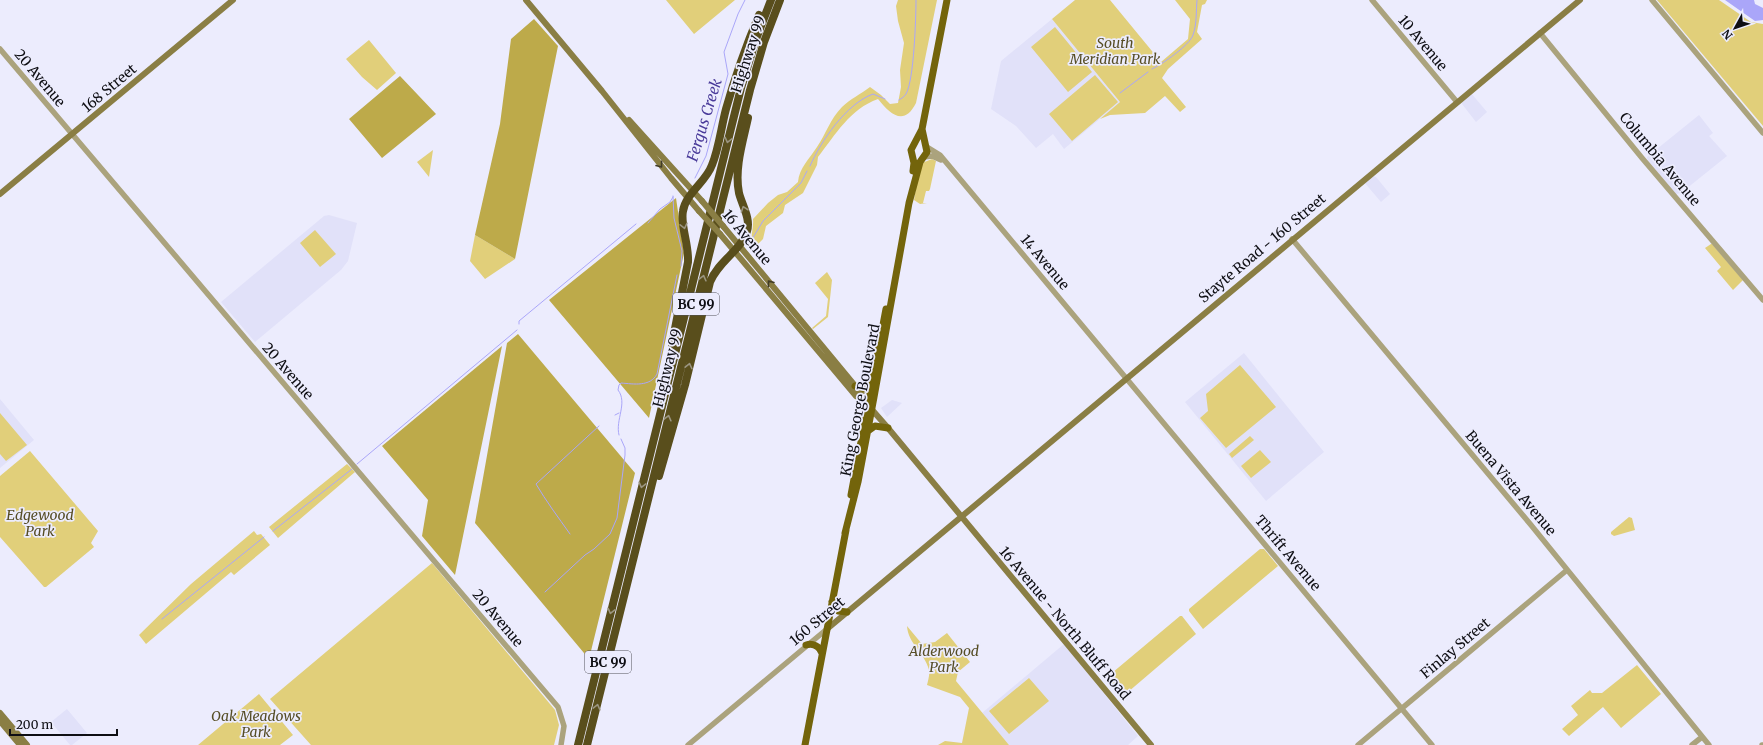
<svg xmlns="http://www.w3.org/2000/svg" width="1763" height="745" font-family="Merriweather,serif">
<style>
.built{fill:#e1e1f9}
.green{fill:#e1cf7a}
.forest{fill:#bdaa4a}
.water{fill:#aaa6f9}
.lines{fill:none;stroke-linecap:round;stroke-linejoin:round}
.stream{stroke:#aaa6f9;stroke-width:1}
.tertiary{stroke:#aba37d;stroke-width:5.5}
.secondary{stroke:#8a7e44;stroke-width:6}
.primary{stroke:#73640b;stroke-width:7}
.motorway{stroke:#594e1c;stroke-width:8}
.secondary-bridge{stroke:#8a7e44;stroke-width:6}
.oneway{stroke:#9b9581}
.oneway2{stroke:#403b27}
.labels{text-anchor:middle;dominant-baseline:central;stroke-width:3.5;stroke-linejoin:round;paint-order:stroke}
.shield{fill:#ececfd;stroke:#515159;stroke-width:1}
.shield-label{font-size:13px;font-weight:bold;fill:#0e0e13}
.park-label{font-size:14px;font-style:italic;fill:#564d25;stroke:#ececfd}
.street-label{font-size:14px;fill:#0e0e13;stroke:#ececfd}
.water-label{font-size:15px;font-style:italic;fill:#4a3b9a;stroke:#ececfd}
</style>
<rect width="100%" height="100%" fill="#ececfd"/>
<path class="built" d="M 1052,19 L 1120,102 L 1064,149 L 1053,134 L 1036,148 L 1016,126 L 991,109 L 1001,61 Z
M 1471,93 L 1487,112 L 1476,122 L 1462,104 L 1462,101 Z
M 1699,115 L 1713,133 L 1709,136 L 1727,156 L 1681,193 L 1676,194 L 1648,161 L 1647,157 Z
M 1373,176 L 1376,177 L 1390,194 L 1381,202 L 1364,182 Z
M 329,215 L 357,223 L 348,261 L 341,270 L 255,342 L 221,302 L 324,216 Z
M 1244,353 L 1324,452 L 1266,501 L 1185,402 Z
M 0,399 L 34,440 L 0,468 Z
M 892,400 L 902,403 L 887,417 L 881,408 Z
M 1064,644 L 1138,736 L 1128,745 L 1009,745 L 982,713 Z
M 67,709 L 87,733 L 72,745 L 70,745 L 51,722 Z"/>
<path class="green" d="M 666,0 L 735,0 L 694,34 Z
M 898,0 L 937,0 L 916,103 C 904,127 890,114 878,99 C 850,109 836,134 818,157 L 817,165 L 803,193 L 785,205 L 783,213 L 766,226 L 763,239 L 752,250 C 749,241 754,229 753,219 L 768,203 L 778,195 L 787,192 L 798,182 C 799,168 810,158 817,147 C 826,134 830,119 842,107 C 850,99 861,94 870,87 L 881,95 L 890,104 L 898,103 L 901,87 L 900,70 L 904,43 L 898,21 L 896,6 Z
M 1075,0 L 1110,0 L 1161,62 L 1188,39 L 1190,19 L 1175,0 L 1207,0 L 1205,4 L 1202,5 L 1197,32 L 1202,39 L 1168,69 L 1162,78 L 1186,107 L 1180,112 L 1165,96 L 1145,113 L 1110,115 L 1100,119 L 1120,102 L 1052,19 Z
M 1657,0 L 1719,0 L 1751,22 L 1763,24 L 1763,126 Z
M 1055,27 L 1092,72 L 1068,92 L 1031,47 Z
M 369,40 L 396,73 L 377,90 L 362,77 L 346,59 Z
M 1095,75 L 1118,102 L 1072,141 L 1049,114 Z
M 433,150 L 429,177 L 417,162 Z
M 932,159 L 936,161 L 930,189 L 929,191 L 926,191 L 923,203 L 927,203 L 920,204 L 914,200 L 918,175 L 922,163 Z
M 315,230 L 336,254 L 320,267 L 300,243 Z
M 475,235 L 515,259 L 485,279 L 470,261 Z
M 1711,244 L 1712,244 L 1743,280 L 1733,290 L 1717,271 L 1721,267 L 1705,248 Z
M 827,272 L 832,280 L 828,317 L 813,329 L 812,328 L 826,316 L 828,299 L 815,283 Z
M 1240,365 L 1276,407 L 1226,448 L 1200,418 L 1208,411 L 1206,394 Z
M 0,413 L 27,445 L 6,461 L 0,454 Z
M 1250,436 L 1254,440 L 1232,458 L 1229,454 Z
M 1260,450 L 1271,462 L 1251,478 L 1241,466 Z
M 30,451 L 98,531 L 91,543 L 94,547 L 46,587 L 44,587 L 0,537 L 0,476 Z
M 347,464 L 355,472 L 278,538 L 269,527 Z
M 1629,517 L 1632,518 L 1635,530 L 1614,536 L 1611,534 L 1611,532 Z
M 254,531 L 257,535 L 261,534 L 270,545 L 234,575 L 231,572 L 146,644 L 139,635 L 191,584 Z
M 1260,549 L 1264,549 L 1278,566 L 1203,629 L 1189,611 L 1189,609 Z
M 432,563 L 555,710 L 559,725 L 554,745 L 311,745 L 270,699 Z
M 1180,616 L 1182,616 L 1196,634 L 1121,698 L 1106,678 Z
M 907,626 L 922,644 L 935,642 L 947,633 L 970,662 L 958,672 L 956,681 L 1009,745 L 938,745 L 945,741 L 962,743 L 969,708 L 960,697 L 927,685 C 928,681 930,674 929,670 C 925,653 908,644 907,626 Z
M 1637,665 L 1661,694 L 1621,728 L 1603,707 L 1569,736 L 1562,729 L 1578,715 L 1571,706 L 1590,690 L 1592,693 L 1602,693 Z
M 1029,678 L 1049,701 L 1009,734 L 989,711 Z
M 259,694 L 293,735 L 280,745 L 198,745 Z"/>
<path class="forest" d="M 534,19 L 558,46 L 515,259 L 475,235 L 500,124 L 511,39 Z
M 400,76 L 436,114 L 382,158 L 349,119 Z
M 676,198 L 684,253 L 649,418 L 549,300 Z
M 518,334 L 635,473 L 589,659 L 475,523 L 507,343 Z
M 502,346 L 455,575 L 422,536 L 428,500 L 382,446 Z"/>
<path class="water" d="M 1725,0 L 1754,0 L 1755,4 L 1763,8 L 1763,20 L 1755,21 Z"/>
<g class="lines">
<path class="stream" d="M 1152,69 C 1161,65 1190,45 1193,35 C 1197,24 1196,11 1197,0
M 1120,93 L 1148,72
M 899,100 C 901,99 905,96 906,94 C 914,80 916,18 916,0
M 810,166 C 821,141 846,104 873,94 L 885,99
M 695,178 L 706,156 L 728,74 L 724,52 L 738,14 L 745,0
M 673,196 L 674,218 L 682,251 L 681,266
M 648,223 L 660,209 L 670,202 L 673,197
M 751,241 L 763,221 L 801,183 L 807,171
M 519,324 L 519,321 L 636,224
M 615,415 L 619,413
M 619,435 C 615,420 628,403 618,390 L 619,385 L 621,383 C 634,384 650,387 657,374 L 677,275
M 357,464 L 517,330
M 273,531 L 352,469
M 570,534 C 558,517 546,501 536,484 L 599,426
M 545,592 L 585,555 L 594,549 L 610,534 L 617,518 L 625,455 L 625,448 L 621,439
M 162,619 L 264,537"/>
<path class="tertiary" d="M 1372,0 L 1457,102
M 1652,0 L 1763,133
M 1540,33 L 1642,158 L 1763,300
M 0,49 L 558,707 L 564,726 L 561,745
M 927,147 L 940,155 L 1432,745
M 924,157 L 932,156 L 941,160
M 1292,239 L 1531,525 L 1709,745
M 688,745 L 827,629
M 1358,745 L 1567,570
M 1692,745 L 1702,737
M 1762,745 L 1763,745"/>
<path class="secondary" d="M 526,0 L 602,91 L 671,178 L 699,211
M 629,120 L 702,201
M 0,194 L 233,0
M 723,226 L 861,393 L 865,401
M 720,234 L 856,396 L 867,404 L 888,428 L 1151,745
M 827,629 L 1580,0
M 0,713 L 27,745
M 0,721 L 20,745"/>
<path class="primary" d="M 913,171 L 914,163 L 911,150 L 922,129
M 855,386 L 865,389 L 871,384
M 868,431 L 875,426 L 888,428
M 851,495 L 886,309
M 845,533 L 858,482 L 874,397 L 909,203 L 920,162 L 927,152 L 922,129 L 923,124 L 947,0
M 832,602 L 838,611 L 847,612
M 806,645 C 813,643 819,646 822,653
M 805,745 L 846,530"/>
<path class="motorway" d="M 672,344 L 688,262 C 689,244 680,225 683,211 C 686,193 706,182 712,165 C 719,148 721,128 726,109 C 735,77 746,46 759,15
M 659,476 L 685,385 L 710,282 C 719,260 741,251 747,231 C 751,219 742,205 739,193 C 734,169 743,141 748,118
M 578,745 L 741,88 L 756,39 L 771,0
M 587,745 L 750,90 L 764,42 L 780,0"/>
<path class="secondary-bridge" d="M 702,201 L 723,226
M 699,211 L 720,234"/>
</g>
<defs><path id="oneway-chevron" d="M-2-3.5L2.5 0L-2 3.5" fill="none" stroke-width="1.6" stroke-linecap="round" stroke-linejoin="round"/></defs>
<g class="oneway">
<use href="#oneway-chevron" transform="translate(728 140) rotate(104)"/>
<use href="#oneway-chevron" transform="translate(744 209) rotate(-109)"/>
<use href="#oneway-chevron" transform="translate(684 226) rotate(77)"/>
<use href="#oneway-chevron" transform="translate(703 278) rotate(-76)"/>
<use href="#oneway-chevron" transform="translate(689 366) rotate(-77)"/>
<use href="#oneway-chevron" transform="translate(668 418) rotate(-76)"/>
<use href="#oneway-chevron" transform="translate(642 485) rotate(104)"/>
<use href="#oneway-chevron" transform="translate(611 611) rotate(104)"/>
<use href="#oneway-chevron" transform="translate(597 707) rotate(-76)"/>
</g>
<g class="oneway2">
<use href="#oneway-chevron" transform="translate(660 165) rotate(52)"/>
<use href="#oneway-chevron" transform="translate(770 283) rotate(-128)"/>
</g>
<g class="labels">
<g class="shield">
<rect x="673" y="293" width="46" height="22" rx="3"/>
<rect x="585" y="651" width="46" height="22" rx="3"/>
</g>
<g class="shield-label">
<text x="696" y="304">BC 99</text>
<text x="608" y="662">BC 99</text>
</g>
<g class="park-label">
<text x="1115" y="43">South<tspan x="1115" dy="16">Meridian Park</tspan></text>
<text x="40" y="515">Edgewood<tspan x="40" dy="16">Park</tspan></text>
<text x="944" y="651">Alderwood<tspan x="944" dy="16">Park</tspan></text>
<text x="256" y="716">Oak Meadows<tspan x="256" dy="16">Park</tspan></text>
</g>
<g class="street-label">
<text transform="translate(1423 43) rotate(50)">10 Avenue</text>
<text transform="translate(748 54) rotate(-72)">Highway 99</text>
<text transform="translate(40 78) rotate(50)">20 Avenue</text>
<text transform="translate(109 88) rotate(-40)">168 Street</text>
<text transform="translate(1660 159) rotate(50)">Columbia Avenue</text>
<text transform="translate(747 237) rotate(50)">16 Avenue</text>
<text transform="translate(1262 248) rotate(-40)">Stayte Road - 160 Street</text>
<text transform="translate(1045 262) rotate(50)">14 Avenue</text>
<text transform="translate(667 368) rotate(-76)">Highway 99</text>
<text transform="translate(288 371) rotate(49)">20 Avenue</text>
<text transform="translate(860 400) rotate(-79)">King George Boulevard</text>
<text transform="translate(1511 483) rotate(50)">Buena Vista Avenue</text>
<text transform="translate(1288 553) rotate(50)">Thrift Avenue</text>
<text transform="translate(498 618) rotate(50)">20 Avenue</text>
<text transform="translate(817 621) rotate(-40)">160 Street</text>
<text transform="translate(1065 623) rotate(50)">16 Avenue - North Bluff Road</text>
<text transform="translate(1455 648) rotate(-40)">Finlay Street</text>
</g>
<g class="water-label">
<text transform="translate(704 120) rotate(-73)">Fergus Creek</text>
</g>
</g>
<g transform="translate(1735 28) rotate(230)" stroke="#ececfd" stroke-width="3" paint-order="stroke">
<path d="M0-3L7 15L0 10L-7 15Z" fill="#0e0e13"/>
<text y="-6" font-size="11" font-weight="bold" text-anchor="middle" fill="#0e0e13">N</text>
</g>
<path d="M10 729v6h107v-6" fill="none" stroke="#0e0e13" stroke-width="2"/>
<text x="16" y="729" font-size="12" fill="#0e0e13" stroke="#ececfd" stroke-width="3" paint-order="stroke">200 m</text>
</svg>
